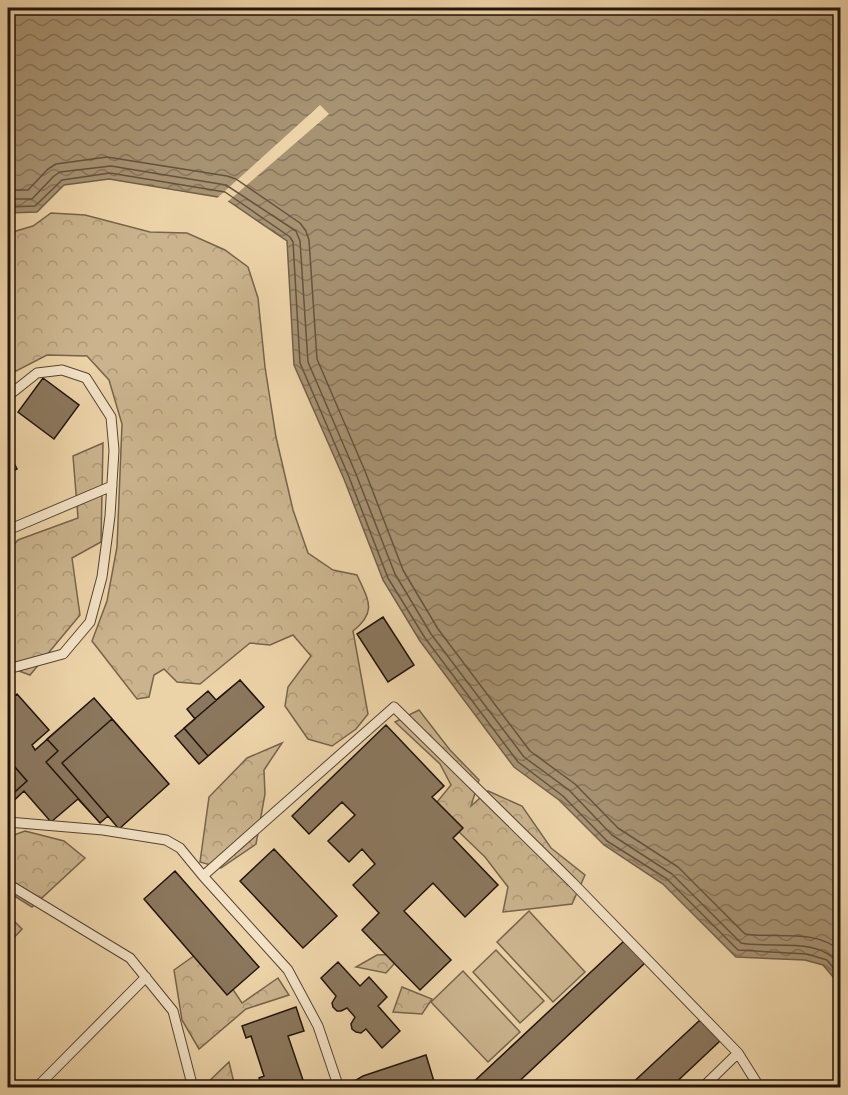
<svg xmlns="http://www.w3.org/2000/svg" width="848" height="1095" font-family="'IM FELL Great Primer',serif">
<style>
.forest{fill:url(#forest-crowns);stroke:#76644c;stroke-width:1.5}
.pitch{fill:#cab38d;stroke:#76644c;stroke-width:1.5}
.water{fill:url(#water-waves);stroke:#726049;stroke-width:1.5}
.pier{fill:#ecd3a7}
.lines{fill:none;stroke-linecap:round;stroke-linejoin:round}
.shore{stroke:#64533f;stroke-width:1.5}
.building{fill:#8b775d;stroke:#22140c;stroke-width:1.5}
.service-casing{stroke:#544433;stroke-width:11}
.service{stroke:#f3e2c6;stroke-width:9}
</style>
<defs>
<pattern id="forest-crowns" width="20" height="18" patternUnits="userSpaceOnUse" patternTransform="scale(1.5)"><rect width="20" height="18" fill="#cab38d"/><path d="M2 6a3 3 0 1 1 6 0M12 15a3 3 0 1 1 6 0" fill="none" stroke="#ad9978"/></pattern>
<pattern id="water-waves" width="16" height="10" patternUnits="userSpaceOnUse" patternTransform="scale(1.5)"><rect width="16" height="10" fill="#a79272"/><path d="M0 5q4-4 8 0t8 0" fill="none" stroke="#88765c"/></pattern>
</defs>
<rect width="100%" height="100%" fill="#ecd3a7"/>
<filter id="stains"><feTurbulence type="fractalNoise" baseFrequency=".00333" numOctaves="4"/><feColorMatrix values="0 0 0 0 .2 0 0 0 0 .09 0 0 0 0 .02 0 0 0 .5 -.17"/></filter>
<radialGradient id="worn" r=".72"><stop offset=".6" stop-color="#630" stop-opacity="0"/><stop offset="1" stop-color="#630" stop-opacity=".3"/></radialGradient>
<path class="forest" d="M 51,213 L 85,215 L 150,232 L 187,233 L 225,250 L 248,267 L 258,298 L 265,367 L 276,437 L 293,510 L 308,553 L 333,570 L 357,575 C 368,600 378,611 353,631 L 368,714 L 356,729 L 332,746 L 308,739 L 285,706 L 288,687 L 311,656 L 293,635 L 270,645 L 250,643 L 200,684 L 177,682 L 164,669 L 154,675 L 149,697 L 137,699 L 92,641 L 107,601 L 117,547 L 122,424 L 109,380 L 87,356 L 47,355 L 12,373 L 8,377 L 8,241 L 16,231 L 33,226 Z
M 103,443 L 101,542 L 72,558 L 80,615 L 30,675 L 8,667 L 8,551 L 18,540 L 78,518 L 73,456 Z
M 419,710 L 450,750 L 479,780 L 471,806 L 488,791 L 522,806 L 551,848 L 585,875 L 572,904 L 503,912 L 508,887 L 485,857 L 433,807 L 451,785 L 440,764 L 395,722 Z
M 282,743 L 264,770 L 265,794 L 256,844 L 221,868 L 200,862 L 209,797 L 247,758 Z
M 25,831 L 64,841 L 85,858 L 32,907 L 8,892 L 8,837 Z
M 205,948 L 242,1003 L 278,978 L 289,995 L 246,1009 L 199,1049 L 182,1020 L 174,970 Z
M 403,954 L 386,973 L 356,967 L 377,955 Z
M 402,987 L 432,999 L 422,1014 L 393,1012 Z
M 229,1062 L 235,1087 L 203,1087 Z"/>
<path class="pitch" d="M 529,911 L 585,972 L 553,1002 L 497,942 Z
M 8,915 L 22,929 L 8,944 Z
M 496,950 L 544,1001 L 520,1023 L 473,972 Z
M 463,971 L 520,1032 L 488,1062 L 431,1002 Z"/>
<path class="water" d="M 8,8 L 840,8 L 840,985 L 823,965 L 805,960 L 736,957 L 663,884 L 604,845 L 559,800 L 514,767 L 420,641 L 383,580 L 344,479 L 294,365 L 287,241 L 224,198 L 109,179 L 64,185 L 37,212 L 8,213 Z"/>
<path class="pier" d="M 320,105 L 329,114 L 226,203 L 215,200 Z"/>
<g class="lines">
<path class="shore" d="M 8,190 L 28,190 L 48,169 L 56,164 L 107,157 L 227,176 L 236,179 L 300,223 L 306,231 L 309,240 L 317,359 L 365,471 L 403,570 L 438,629 L 530,751 L 575,784 L 618,828 L 678,867 L 745,934 C 774,939 816,928 840,951
M 8,199 L 32,199 L 54,176 L 60,172 L 111,166 L 226,185 L 296,231 L 300,241 L 308,362 L 356,474 L 395,574 L 431,634 L 524,757 L 569,790 L 612,835 L 672,874 L 741,943 C 774,949 816,936 840,964
M 8,207 L 35,206 L 62,180 L 110,173 L 225,192 L 290,237 L 293,242 L 300,363 L 349,477 L 388,578 L 425,638 L 518,762 L 563,796 L 607,841 L 667,879 L 738,950 L 807,954 L 827,960 L 840,976"/>
</g>
<path class="building" d="M 43,378 L 79,405 L 54,439 L 18,412 Z
M 8,451 L 17,469 L 8,474 Z
M 383,617 L 414,665 L 388,682 L 357,634 Z
M 240,680 L 264,707 L 199,764 L 175,736 L 195,719 L 187,709 L 208,691 L 216,700 Z
M 240,680 L 264,707 L 208,756 L 184,728 Z
M 17,694 L 49,730 L 32,745 L 35,750 L 94,698 L 169,784 L 119,829 L 108,816 L 100,823 L 78,799 L 51,822 L 24,791 L 8,806 L 8,702 Z
M 94,698 L 169,784 L 119,829 L 108,816 L 100,823 L 46,762 L 58,751 L 47,739 Z
M 112,719 L 169,784 L 119,829 L 62,763 Z
M 386,725 L 444,786 L 432,797 L 463,828 L 453,838 L 498,885 L 465,917 L 433,883 L 404,911 L 451,960 L 420,990 L 362,930 L 379,913 L 353,885 L 375,864 L 362,849 L 349,862 L 328,841 L 355,815 L 342,802 L 309,834 L 292,816 Z
M 8,759 L 27,781 L 8,798 Z
M 274,849 L 337,916 L 303,948 L 240,881 Z
M 175,871 L 259,967 L 227,995 L 144,899 Z
M 624,941 L 645,963 L 512,1088 L 467,1088 Z
M 338,962 L 360,986 L 369,977 L 387,997 L 378,1006 L 400,1031 L 382,1048 L 366,1029 L 361,1033 L 356,1032 L 352,1029 L 351,1024 L 355,1017 L 347,1008 L 341,1011 L 337,1011 L 333,1007 L 332,1003 L 336,996 L 321,978 Z
M 296,1007 L 304,1031 L 288,1036 L 303,1080 L 281,1088 L 263,1088 L 259,1078 L 264,1076 L 251,1036 L 246,1038 L 242,1026 Z
M 700,1020 L 720,1041 L 670,1088 L 627,1088 Z
M 426,1055 L 436,1088 L 352,1088 L 356,1080 L 363,1076 Z
M 308,1083 L 309,1088 L 293,1088 Z"/>
<g class="lines">
<defs>
<path id="service" d="M 8,396 L 37,373 L 62,370 L 86,378 L 111,417 L 114,450 L 110,516 L 102,577 L 90,622 L 63,654 L 8,669
M 8,530 L 112,486
M 8,822 L 103,830 L 166,840 L 180,848 L 203,876
M 8,884 L 130,958 L 173,1011 L 193,1088
M 36,1088 L 146,977
M 339,1088 L 318,1026 L 288,970 L 203,876 L 394,707 L 572,882 L 738,1053 L 760,1088
M 702,1088 L 738,1053"/>
</defs>
<use href="#service" class="service-casing"/>
<use href="#service" class="service"/>
</g>
<rect width="848" height="1095" fill="none" stroke="#ecd3a7" stroke-width="30"/>
<rect x="9" y="9" width="830" height="1077" fill="none" stroke="#22140c" stroke-width="3"/>
<rect x="15" y="15" width="818" height="1065" fill="none" stroke="#22140c" stroke-width="1.5"/>
<rect width="100%" height="100%" filter="url(#stains)"/>
<rect width="100%" height="100%" fill="url(#worn)"/>
</svg>
